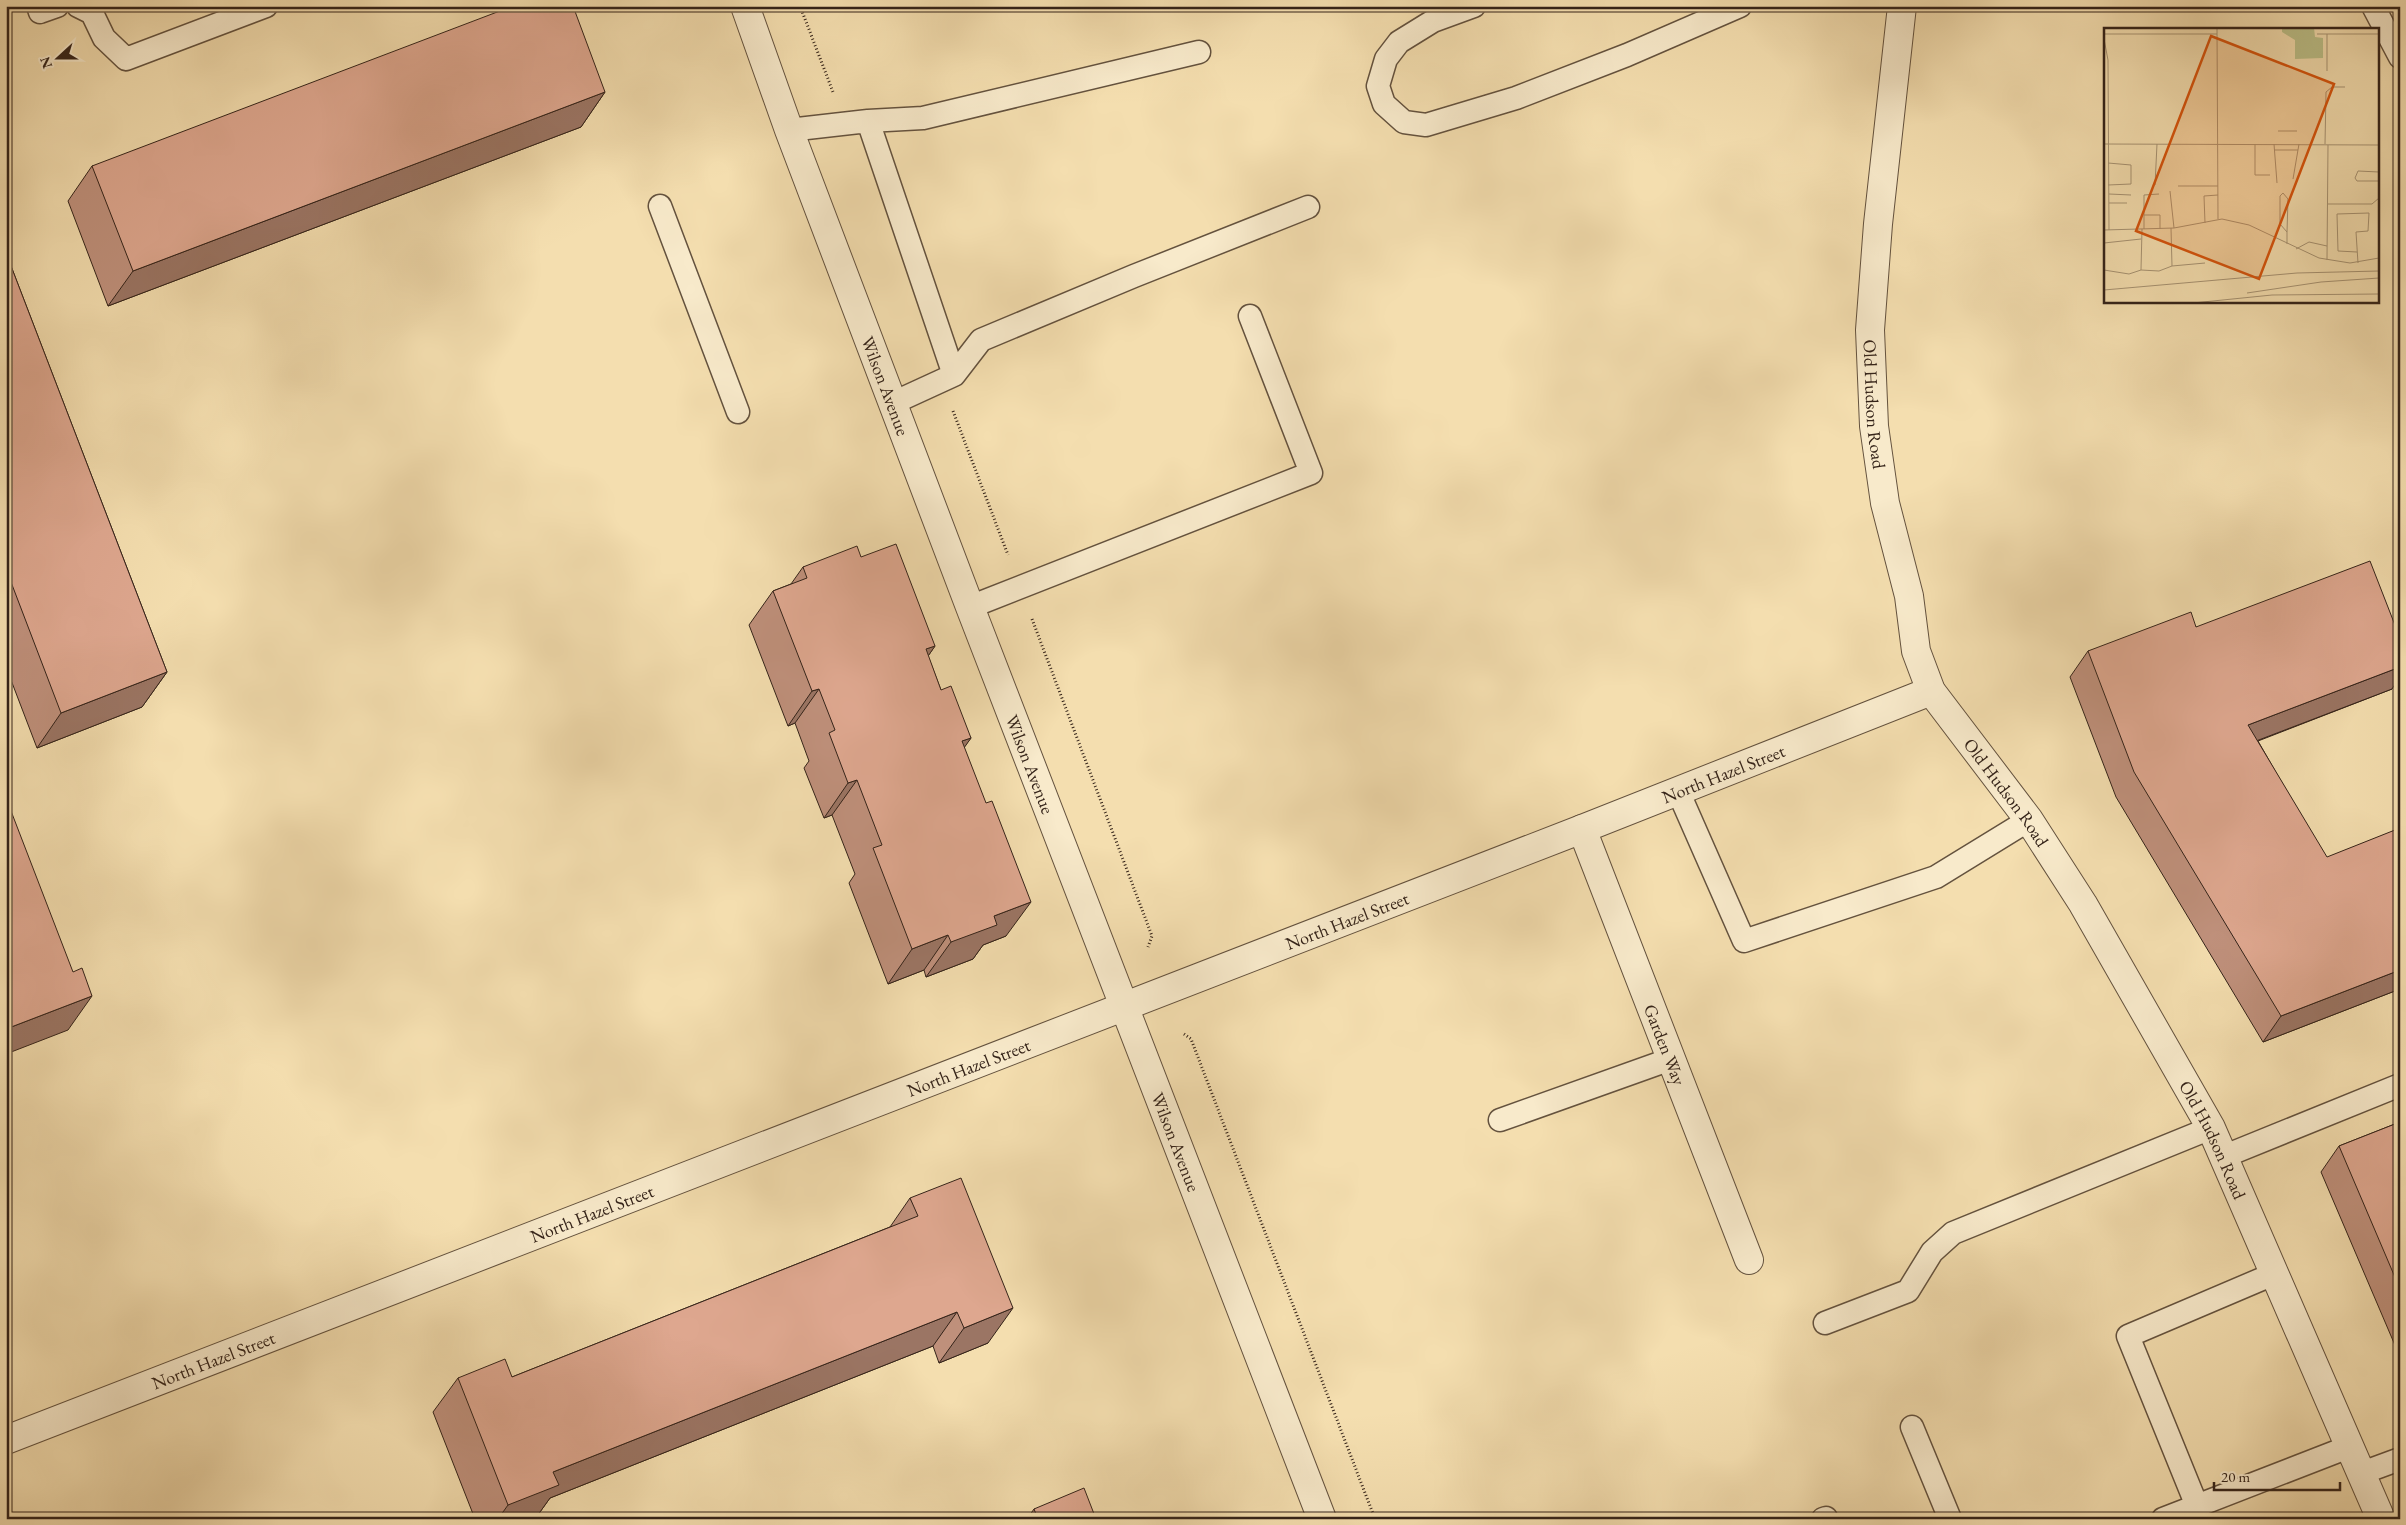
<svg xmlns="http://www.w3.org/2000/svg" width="2406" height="1525" font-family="'EB Garamond',serif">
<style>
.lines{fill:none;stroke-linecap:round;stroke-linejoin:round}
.service-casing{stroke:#64523e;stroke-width:25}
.minor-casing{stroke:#64523e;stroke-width:30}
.tertiary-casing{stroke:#64523e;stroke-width:30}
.path{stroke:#342319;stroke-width:3;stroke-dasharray:1 2.5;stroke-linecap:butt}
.service{stroke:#f8eacb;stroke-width:22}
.minor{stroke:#f8eacb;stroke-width:28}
.tertiary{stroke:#f8eacb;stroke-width:28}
.wall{fill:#bf907b;stroke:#342319}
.shaded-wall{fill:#9b7564;stroke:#342319}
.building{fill:#dea78f;stroke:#342319}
.labels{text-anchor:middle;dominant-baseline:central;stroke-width:4.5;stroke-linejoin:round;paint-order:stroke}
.street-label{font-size:18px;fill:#342319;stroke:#f8eacb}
.inset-road{fill:none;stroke:#a79373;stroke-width:1}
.view{fill:#d6540d;fill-opacity:0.15;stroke:#d6540d;stroke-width:2.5}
.inset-edge{fill:none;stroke:#342319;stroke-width:2.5}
</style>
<rect width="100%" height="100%" fill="#f4deaf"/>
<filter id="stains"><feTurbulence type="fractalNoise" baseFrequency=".004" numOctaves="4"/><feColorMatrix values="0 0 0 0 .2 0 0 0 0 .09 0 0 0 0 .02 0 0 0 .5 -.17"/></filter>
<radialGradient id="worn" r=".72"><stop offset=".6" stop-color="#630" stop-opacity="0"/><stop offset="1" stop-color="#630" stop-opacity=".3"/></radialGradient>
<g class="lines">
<defs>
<path id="service" d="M 38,6 L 40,12 L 57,6
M 78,6 L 92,13 L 104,38 L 126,59 L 266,6
M 1474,6 L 1433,21 L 1399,42 L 1386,59 L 1378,86 L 1384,104 L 1404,122 L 1426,125 L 1516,98 L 1627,55 L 1740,6
M 2373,6 L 2400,57
M 868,121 L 954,375
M 789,130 L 868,121 L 923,118 L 1199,52
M 660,206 L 738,412
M 893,403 L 954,375 L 981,340 L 1134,276 L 1308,207
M 970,607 L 1311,473 L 1250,316
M 1678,791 L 1744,941 L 1936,877 L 2029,820
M 1500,1120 L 1671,1059
M 2225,1156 L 2400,1085
M 1825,1323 L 1908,1291 L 1932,1252 L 1953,1233 L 2211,1128
M 1912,1427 L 1950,1519
M 2362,1473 L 2400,1459
M 2197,1506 L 2128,1336 L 2276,1273
M 1823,1519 L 1826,1518
M 2163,1519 L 2351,1446"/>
<g id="minor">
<path id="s1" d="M 745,6 L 789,130 L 970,607 L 1322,1519"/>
<path id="s2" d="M 1582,829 L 1749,1260"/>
<path id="s3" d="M 6,1440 L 1582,829 L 1931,691"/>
</g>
<g id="tertiary">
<path id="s4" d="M 1902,6 L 1878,224 L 1870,330 L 1874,426 L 1885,503 L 1909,596 L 1916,651 L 1931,691 L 2029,820 L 2083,904 L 2211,1128 L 2381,1519"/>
</g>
</defs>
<use href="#service" class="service-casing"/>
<use href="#minor" class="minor-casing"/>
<use href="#tertiary" class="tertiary-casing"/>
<path class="path" d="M 800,6 L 833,92
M 953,411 L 1008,555
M 1032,619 L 1152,936 L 1148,947
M 1184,1034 L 1191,1039 L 1375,1519"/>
<use href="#service" class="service"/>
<use href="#minor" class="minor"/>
<use href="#tertiary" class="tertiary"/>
</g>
<path class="wall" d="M 605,92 L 581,127 L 108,306 L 68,201 L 92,166 Z
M 6,253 L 167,672 L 142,707 L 37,748 L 6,667 Z
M 861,557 L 935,646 L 928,656 L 941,690 L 971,738 L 964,747 L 1006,936 L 983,945 L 973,959 L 926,977 L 924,970 L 888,984 L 849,883 L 855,874 L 832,815 L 824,818 L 804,768 L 809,761 L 795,723 L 788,726 L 749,625 L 773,591 L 791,584 L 803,567 Z
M 2196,627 L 2392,689 L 2258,741 L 2400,989 L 2263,1042 L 2116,797 L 2070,677 L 2088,651 Z
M 2400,1122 L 2400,1357 L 2321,1172 L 2339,1146 Z
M 910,1198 L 988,1343 L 939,1363 L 933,1346 L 550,1498 L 535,1519 L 475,1519 L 433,1412 L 458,1378 L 512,1377 L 890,1227 Z
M 1034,1509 L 1096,1519 L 1027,1519 Z"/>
<path class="shaded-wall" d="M 605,92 L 581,127 L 108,306 L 133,271 Z
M 935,646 L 911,681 L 926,649 Z
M 2400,667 L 2400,677 L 2392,689 L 2230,751 L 2248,725 Z
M 167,672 L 142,707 L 37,748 L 61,713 Z
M 819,689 L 795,723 L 788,726 L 812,691 Z
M 971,738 L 947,772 L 962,741 Z
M 857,780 L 832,815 L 824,818 L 848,783 Z
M 1031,902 L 1006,936 L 983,945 L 973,959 L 926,977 L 951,942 L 994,916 Z
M 948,935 L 924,970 L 888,984 L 912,949 Z
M 2400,970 L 2400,989 L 2263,1042 L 2281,1016 Z
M 92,996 L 68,1030 L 6,1054 L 6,1029 Z
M 1013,1308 L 988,1343 L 939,1363 L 964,1328 Z
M 957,1312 L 933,1346 L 550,1498 L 535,1519 L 498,1519 L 508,1505 L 553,1472 Z"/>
<path class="building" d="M 513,6 L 573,6 L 605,92 L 133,271 L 92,166 Z
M 6,253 L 167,672 L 61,713 L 6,569 Z
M 896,544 L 935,646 L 926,649 L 941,690 L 951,686 L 971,738 L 962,741 L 986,803 L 992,801 L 1031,902 L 994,916 L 997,925 L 951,942 L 948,935 L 912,949 L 873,848 L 882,845 L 857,780 L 848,783 L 829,733 L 835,730 L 819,689 L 812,691 L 773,591 L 807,578 L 803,567 L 857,546 L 861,557 Z
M 2370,561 L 2400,638 L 2400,667 L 2248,725 L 2327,857 L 2400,828 L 2400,970 L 2281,1016 L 2134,772 L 2088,651 L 2191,612 L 2196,627 Z
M 6,798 L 73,972 L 82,968 L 92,996 L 6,1029 Z
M 2400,1122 L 2400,1289 L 2339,1146 Z
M 961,1178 L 1013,1308 L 964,1328 L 957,1312 L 553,1472 L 559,1485 L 508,1505 L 458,1378 L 505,1359 L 512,1377 L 918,1216 L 910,1198 Z
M 1084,1488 L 1096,1519 L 1038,1519 L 1034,1509 Z"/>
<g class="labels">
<g class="street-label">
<text stroke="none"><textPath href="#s1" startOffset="405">Wilson Avenue</textPath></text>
<text stroke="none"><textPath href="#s4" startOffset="400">Old Hudson Road</textPath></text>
<text stroke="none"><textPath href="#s1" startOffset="810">Wilson Avenue</textPath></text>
<text stroke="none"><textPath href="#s3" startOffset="1842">North Hazel Street</textPath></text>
<text stroke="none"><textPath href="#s4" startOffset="820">Old Hudson Road</textPath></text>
<text stroke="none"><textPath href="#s3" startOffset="1438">North Hazel Street</textPath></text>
<text stroke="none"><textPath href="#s2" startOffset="231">Garden Way</textPath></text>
<text stroke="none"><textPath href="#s3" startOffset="1032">North Hazel Street</textPath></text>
<text stroke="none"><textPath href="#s4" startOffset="1225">Old Hudson Road</textPath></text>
<text stroke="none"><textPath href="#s1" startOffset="1215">Wilson Avenue</textPath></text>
<text stroke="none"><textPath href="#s3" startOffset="628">North Hazel Street</textPath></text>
<text stroke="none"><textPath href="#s3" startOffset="222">North Hazel Street</textPath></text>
</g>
</g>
<g transform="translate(2104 28)">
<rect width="275" height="275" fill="#f4deaf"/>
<path d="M 178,0 L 210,0 L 211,9 L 219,10 L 219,30 L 191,31 L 191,12 L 178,4 Z" fill="#bcc18a"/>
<path class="inset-road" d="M 113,0 L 114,191M 0,6 L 113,6M 213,6 L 275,6M 0,11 L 4,32 L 5,202M 223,43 L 223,6M 174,103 L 193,103M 0,116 L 275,117M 151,116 L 151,147 L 166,147M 170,116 L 173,155M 221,116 L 222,64 L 228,59 L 241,59M 170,122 L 194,122M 4,135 L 27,137 L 27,156 L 4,157M 275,144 L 254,143 L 251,150 L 253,153 L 275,153M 189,151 L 195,116M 51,157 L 53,116M 74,158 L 114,158M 66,163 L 70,200M 5,166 L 27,167M 5,175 L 23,175M 224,176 L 268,176 L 275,170M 40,187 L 56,187 L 56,201M 275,188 L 275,225M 101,195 L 100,168 L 114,167M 67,200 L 68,238 L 101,235M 40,201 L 40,167 L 55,166M 0,202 L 70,200 L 118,191 L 145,197 L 215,230 L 246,235 L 275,230M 0,215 L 37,211M 183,216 L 183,204 L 184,171 L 179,165 L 176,168 L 176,196 L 183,204M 192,221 L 205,214 L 223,218M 253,224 L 234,223 L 233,186 L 265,185 L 264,203 L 252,204 L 254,235M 223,232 L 224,117M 0,242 L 25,246 L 37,242 L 38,201M 37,242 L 55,243 L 68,238M 0,262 L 193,245 L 275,243M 143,265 L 217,254 L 275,250M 89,275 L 168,267 L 275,266M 200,275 L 272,275"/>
<path class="view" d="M 107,8 L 230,56 L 155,251 L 32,203 Z"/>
<rect width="275" height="275" class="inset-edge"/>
</g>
<rect width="2406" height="1525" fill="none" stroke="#f4deaf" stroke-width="25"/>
<rect x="8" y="8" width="2391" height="1510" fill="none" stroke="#342319" stroke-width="2.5"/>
<rect x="12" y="12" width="2381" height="1500" fill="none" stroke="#342319"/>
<g transform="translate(58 58) rotate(249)" stroke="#f8eacb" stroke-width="4" paint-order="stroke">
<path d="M0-4L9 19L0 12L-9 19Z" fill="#342319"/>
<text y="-8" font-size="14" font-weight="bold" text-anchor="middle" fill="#342319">N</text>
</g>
<path d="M2214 1482v8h126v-8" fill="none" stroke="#342319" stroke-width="2.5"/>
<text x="2221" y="1482" font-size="15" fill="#342319" stroke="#f8eacb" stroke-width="4" paint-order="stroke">20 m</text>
<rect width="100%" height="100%" filter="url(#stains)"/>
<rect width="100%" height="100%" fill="url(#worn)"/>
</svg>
